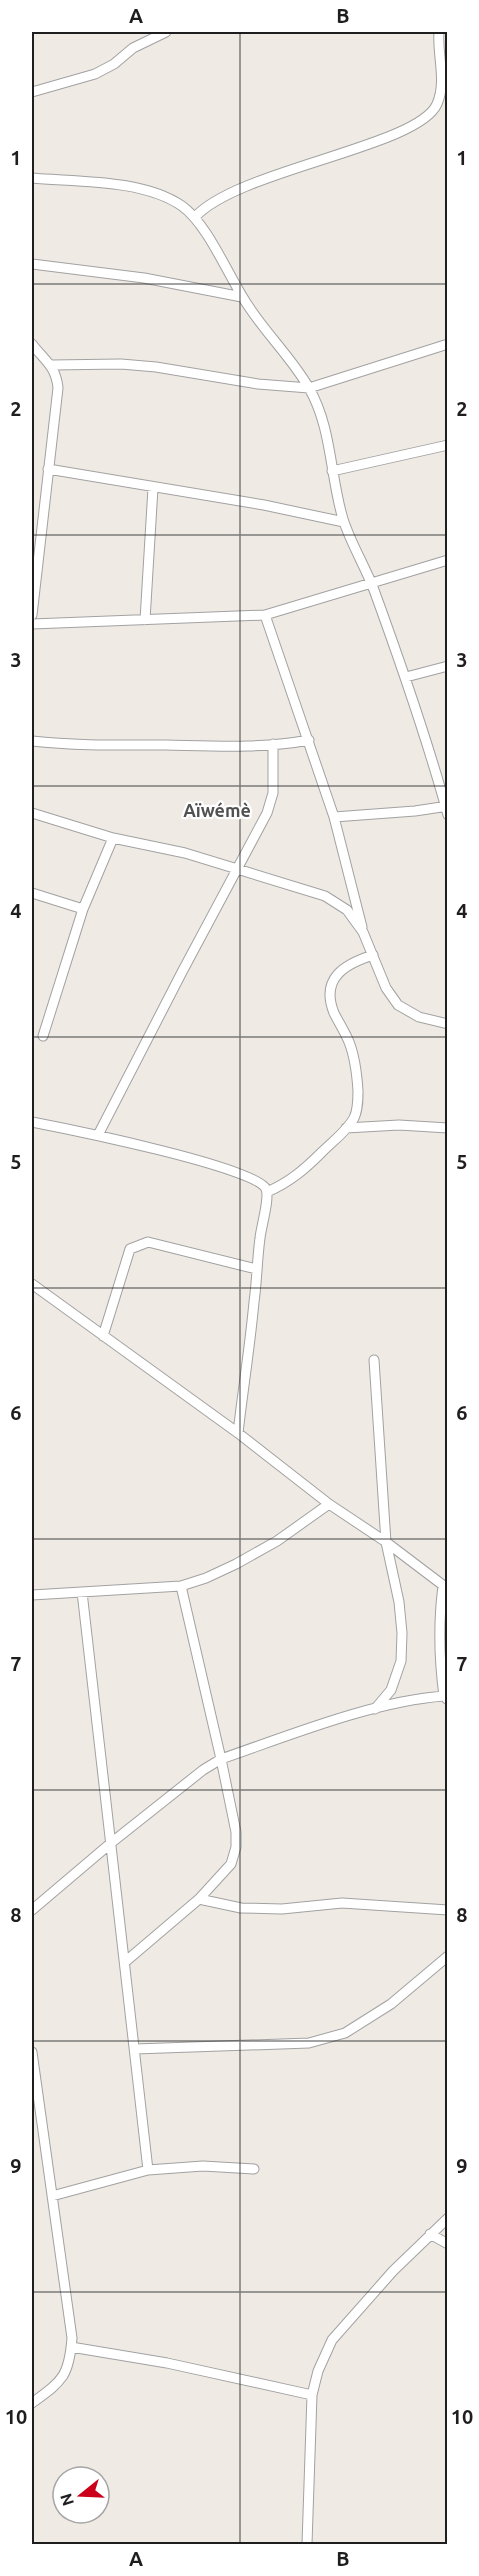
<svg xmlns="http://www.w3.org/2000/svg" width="479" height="2576" font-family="Ubuntu,sans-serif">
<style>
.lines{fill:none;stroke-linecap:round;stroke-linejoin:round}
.minor-casing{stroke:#a2a2a2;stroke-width:11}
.minor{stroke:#fff;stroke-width:9}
.grid{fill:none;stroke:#1e1e1e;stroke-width:1.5;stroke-opacity:0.55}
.labels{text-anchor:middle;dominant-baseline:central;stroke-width:4.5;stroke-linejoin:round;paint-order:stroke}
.neighbourhood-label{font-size:18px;font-weight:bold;fill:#515151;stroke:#fff}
.neatline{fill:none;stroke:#1e1e1e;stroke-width:2}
.grid-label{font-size:20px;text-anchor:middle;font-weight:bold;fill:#1e1e1e}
</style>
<rect width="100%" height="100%" fill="#efeae4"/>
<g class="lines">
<defs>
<path id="minor" d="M 32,92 L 95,74 L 114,64 L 133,48 L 166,32
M 32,178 C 77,182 143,179 182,206 C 206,223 226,270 242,296 C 261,329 290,355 309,388 C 332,428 330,476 343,519 C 351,544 365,566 374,590 C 401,664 427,739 448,815
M 195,217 C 239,169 418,147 437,104 C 447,81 437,55 439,32
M 32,264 L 144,278 L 242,297
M 32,344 C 44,360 56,366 58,388 L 32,615
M 52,365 L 121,364 L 156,367 L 258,384 L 309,388 L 448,344
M 48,469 L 264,505 L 344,522
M 332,471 L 448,445
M 265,615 L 334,817 L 362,927
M 145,620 L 153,488
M 32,624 L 265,615 L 448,560
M 406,677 L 448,666
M 32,741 C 76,746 121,745 166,745 C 213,746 262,749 309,740
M 32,813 L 113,838 L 185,853 L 325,896 L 347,910 L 363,932 L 386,988 L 398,1005 L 419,1017 L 448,1024
M 334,817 L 415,811 L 448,806
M 32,893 L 83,909 L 113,838
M 43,1036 L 83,909
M 32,1122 C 63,1128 257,1167 266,1189 C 270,1198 261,1227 260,1238 C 257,1260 257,1281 254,1302 C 250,1346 243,1389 238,1433
M 346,1128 L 399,1125 L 448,1128
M 98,1135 L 182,972 L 267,813 L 273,793 L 273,744
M 267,1192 C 290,1182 305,1169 322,1152 C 333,1141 347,1131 354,1118 C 358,1110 358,1100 358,1091 C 357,1075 355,1057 349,1042 C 345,1032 339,1023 334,1013 C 320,978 345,964 373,955
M 32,1284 L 238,1433 L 329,1504 L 386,1542 L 448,1589
M 103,1336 L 130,1249 L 148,1242 L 256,1269
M 374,1360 L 386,1542 L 399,1602 L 402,1633 L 401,1661 L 391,1690 L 375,1709
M 443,1586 C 438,1624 439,1659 444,1696 L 447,1699
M 82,1592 L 148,2170
M 32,1595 L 181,1586 L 206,1578 L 236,1564 L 277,1541 L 329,1504
M 199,1899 L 241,1908 L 282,1909 L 342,1903 L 448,1910
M 32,1910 L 111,1843 L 203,1770 L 221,1759 C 288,1736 374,1701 444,1696
M 125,1962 L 199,1899 L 231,1864 L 236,1847 L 236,1832 L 221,1759 L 181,1586
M 135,2049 L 309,2043 L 345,2033 L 391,2004 L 448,1956
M 32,2052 L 72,2338 C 69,2377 62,2381 32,2403
M 52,2196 L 148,2170 L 203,2166 L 254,2169
M 430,2234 L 448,2244
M 71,2347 L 167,2363 L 312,2395
M 307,2544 L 312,2395 L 318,2371 L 332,2340 L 393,2271 L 448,2218"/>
</defs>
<use href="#minor" class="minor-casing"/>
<use href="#minor" class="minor"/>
</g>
<path class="grid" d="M 240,32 L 240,2544M 32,284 L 448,284M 32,535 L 448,535M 32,786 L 448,786M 32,1037 L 448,1037M 32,1288 L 448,1288M 32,1539 L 448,1539M 32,1790 L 448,1790M 32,2041 L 448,2041M 32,2292 L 448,2292"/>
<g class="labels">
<g class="neighbourhood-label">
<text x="217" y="810">Aïwémè</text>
</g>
</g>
<rect width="479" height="2576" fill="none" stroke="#ffffff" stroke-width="66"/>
<g transform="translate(81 2495) rotate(252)"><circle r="28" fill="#ffffff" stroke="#a5a5a5" stroke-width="1.5"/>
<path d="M0-4.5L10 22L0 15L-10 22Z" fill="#cc001b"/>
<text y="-9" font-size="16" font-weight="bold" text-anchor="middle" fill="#1e1e1e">N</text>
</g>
<rect x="33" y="33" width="413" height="2510" class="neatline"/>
<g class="grid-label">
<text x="136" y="23">A</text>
<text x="343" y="23">B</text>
<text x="16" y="165">1</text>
<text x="462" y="165">1</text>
<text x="16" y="416">2</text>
<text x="462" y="416">2</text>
<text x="16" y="667">3</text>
<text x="462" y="667">3</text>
<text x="16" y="918">4</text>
<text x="462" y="918">4</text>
<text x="16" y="1169">5</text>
<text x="462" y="1169">5</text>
<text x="16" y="1420">6</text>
<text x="462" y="1420">6</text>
<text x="16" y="1671">7</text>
<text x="462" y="1671">7</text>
<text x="16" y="1922">8</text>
<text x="462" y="1922">8</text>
<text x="16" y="2173">9</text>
<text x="462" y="2173">9</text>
<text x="16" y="2424">10</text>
<text x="462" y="2424">10</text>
<text x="136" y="2566">A</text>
<text x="343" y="2566">B</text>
</g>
</svg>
